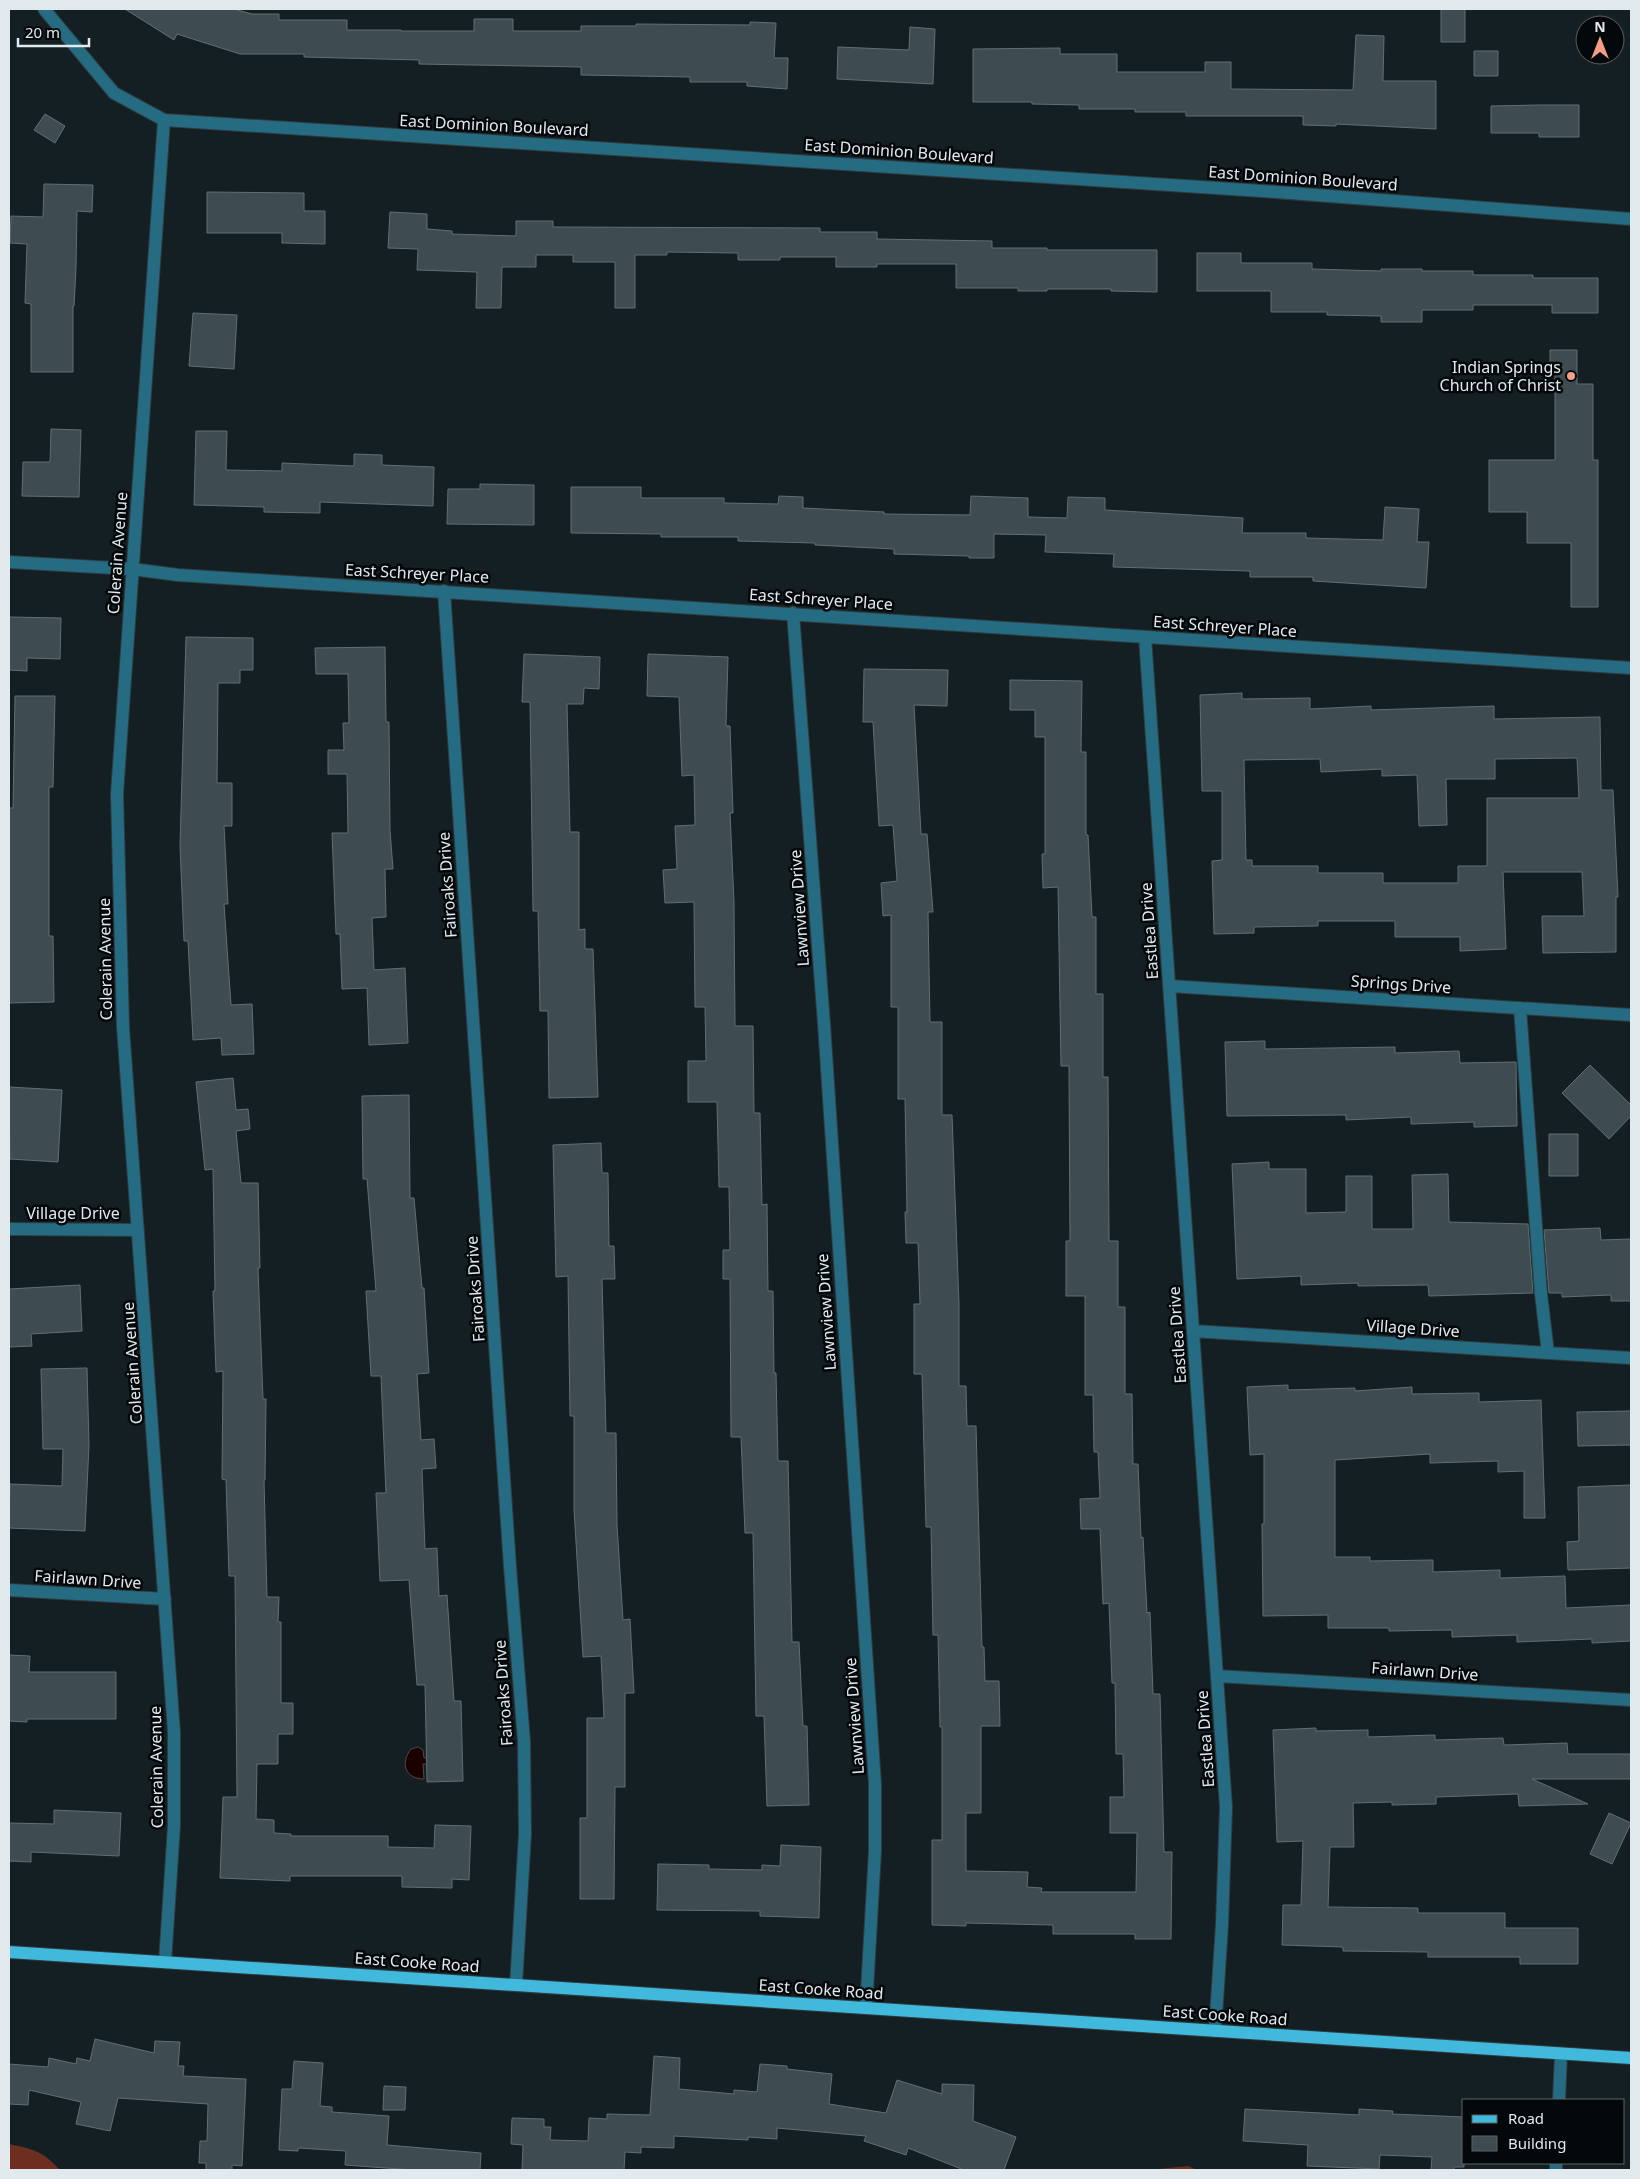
<svg xmlns="http://www.w3.org/2000/svg" width="1640" height="2179" font-family="'Noto Sans',sans-serif">
<style>
.green{fill:#6c2f1f}
.water{fill:#1b0000;stroke:#564647}
.building{fill:#3e4b50;stroke:#616f74;fill-rule:evenodd}
.lines{fill:none;stroke-linecap:round;stroke-linejoin:round}
.minor-casing{stroke:#303b3f;stroke-width:14}
.major-casing{stroke:#303b3f;stroke-width:14}
.minor{stroke:#256c82;stroke-width:12}
.major{stroke:#40b9dd;stroke-width:12}
.poi-dot{fill:#f49e88;stroke:#04080a;stroke-width:2}
.labels{text-anchor:middle;dominant-baseline:central;stroke-width:5;stroke-linejoin:round;paint-order:stroke}
.street-label{font-size:16px;fill:#e1e9ec;stroke:#04080a}
.poi-label{font-size:16px;fill:#e1e9ec;stroke:#04080a;text-anchor:end}
</style>
<rect width="100%" height="100%" fill="#131f23"/>
<path class="green" d="M 9,2144 C 33,2149 43,2151 60,2170 L 9,2170 Z
M 1188,2166 L 1197,2170 L 1147,2170 L 1148,2170 Z"/>
<path class="water" d="M 418,1747 L 423,1750 L 424,1758 L 429,1758 L 430,1764 L 423,1764 L 424,1779 C 405,1779 400,1763 411,1749 Z"/>
<path class="building" d="M 125,9 L 234,9 L 252,14 L 279,14 L 279,20 L 347,20 L 347,30 L 401,30 L 401,31 L 474,31 L 474,19 L 513,19 L 513,31 L 581,31 L 581,26 L 636,26 L 636,24 L 750,25 L 750,22 L 776,23 L 774,58 L 788,58 L 787,89 L 747,86 L 747,82 L 690,82 L 690,77 L 581,75 L 581,67 L 419,64 L 419,60 L 304,57 L 304,54 L 240,54 L 177,34 L 174,40 Z
M 1441,9 L 1465,9 L 1465,42 L 1441,42 Z
M 910,27 L 935,29 L 933,84 L 837,79 L 838,47 L 909,50 Z
M 1356,35 L 1384,36 L 1383,81 L 1436,81 L 1436,129 L 1336,124 L 1336,126 L 1303,125 L 1303,116 L 1186,116 L 1186,112 L 1135,112 L 1135,109 L 1079,109 L 1079,105 L 1032,104 L 1032,102 L 973,102 L 973,49 L 1060,48 L 1060,54 L 1117,54 L 1117,72 L 1205,72 L 1205,62 L 1231,62 L 1231,89 L 1353,90 Z
M 1474,51 L 1498,51 L 1498,76 L 1474,76 Z
M 1539,105 L 1579,105 L 1579,137 L 1539,137 L 1539,133 L 1491,133 L 1491,106 Z
M 45,114 L 65,126 L 55,143 L 34,130 Z
M 44,184 L 93,185 L 92,212 L 77,211 L 76,268 L 74,306 L 73,306 L 73,372 L 31,372 L 31,304 L 25,303 L 27,244 L 10,243 L 11,216 L 43,217 Z
M 207,192 L 304,193 L 304,211 L 325,211 L 325,244 L 282,243 L 282,233 L 207,233 Z
M 390,212 L 427,214 L 427,229 L 452,231 L 452,234 L 516,236 L 516,221 L 553,221 L 553,227 L 820,228 L 820,232 L 877,232 L 877,239 L 992,241 L 992,248 L 1047,248 L 1047,250 L 1157,250 L 1157,292 L 1111,291 L 1111,289 L 1047,289 L 1047,291 L 1018,291 L 1018,288 L 956,288 L 956,264 L 877,264 L 877,267 L 836,267 L 836,257 L 780,257 L 780,260 L 738,260 L 738,253 L 667,252 L 667,255 L 635,255 L 635,308 L 615,308 L 615,262 L 573,262 L 573,255 L 536,255 L 536,267 L 502,267 L 501,308 L 476,308 L 477,272 L 417,270 L 418,249 L 388,248 Z
M 1197,253 L 1241,253 L 1241,263 L 1312,263 L 1312,269 L 1381,271 L 1381,269 L 1422,269 L 1422,271 L 1473,271 L 1473,275 L 1533,275 L 1533,278 L 1598,278 L 1598,313 L 1552,313 L 1552,305 L 1473,305 L 1473,310 L 1422,310 L 1422,322 L 1381,322 L 1381,316 L 1327,315 L 1327,312 L 1271,312 L 1271,291 L 1197,291 Z
M 193,313 L 237,315 L 234,369 L 189,366 Z
M 1550,350 L 1577,350 L 1577,384 L 1593,384 L 1593,460 L 1598,460 L 1598,607 L 1571,607 L 1571,543 L 1527,543 L 1527,512 L 1489,512 L 1489,460 L 1555,460 L 1555,373 L 1550,373 Z
M 51,429 L 81,430 L 79,497 L 22,496 L 23,462 L 50,462 Z
M 196,431 L 227,431 L 226,470 L 282,471 L 282,463 L 354,466 L 354,454 L 382,455 L 382,465 L 434,467 L 433,506 L 320,502 L 320,513 L 264,512 L 264,507 L 194,505 Z
M 480,484 L 534,485 L 534,525 L 447,524 L 448,489 L 480,489 Z
M 571,487 L 641,487 L 641,498 L 724,498 L 724,503 L 778,504 L 779,496 L 803,497 L 803,508 L 884,512 L 884,514 L 970,515 L 971,496 L 1028,498 L 1028,517 L 1067,518 L 1068,497 L 1105,498 L 1105,510 L 1243,518 L 1242,533 L 1306,533 L 1306,538 L 1383,540 L 1385,507 L 1419,509 L 1417,542 L 1429,542 L 1426,588 L 1313,581 L 1313,577 L 1250,577 L 1250,571 L 1113,567 L 1114,554 L 1045,552 L 1046,535 L 994,534 L 994,558 L 969,558 L 969,556 L 894,554 L 894,549 L 815,545 L 815,543 L 738,541 L 738,537 L 661,537 L 661,534 L 571,533 Z
M 9,617 L 61,618 L 60,659 L 27,658 L 27,671 L 9,670 Z
M 186,637 L 253,638 L 253,670 L 240,670 L 240,683 L 218,683 L 217,783 L 232,783 L 232,826 L 224,826 L 228,904 L 224,904 L 231,1005 L 252,1004 L 254,1054 L 222,1055 L 221,1038 L 193,1040 L 188,941 L 184,941 L 180,846 Z
M 385,647 L 386,722 L 389,722 L 390,831 L 393,869 L 385,869 L 386,917 L 372,918 L 374,970 L 405,968 L 408,1043 L 369,1045 L 367,988 L 342,989 L 340,934 L 336,934 L 332,833 L 348,833 L 347,774 L 328,774 L 328,750 L 344,750 L 343,723 L 349,723 L 348,674 L 316,674 L 315,648 Z
M 524,654 L 600,657 L 599,689 L 584,688 L 583,704 L 567,704 L 570,832 L 579,832 L 579,930 L 585,929 L 585,949 L 593,949 L 598,1097 L 549,1098 L 548,1011 L 540,1011 L 538,911 L 533,911 L 530,702 L 522,702 Z
M 648,654 L 728,657 L 726,726 L 730,726 L 733,813 L 730,813 L 734,902 L 735,1026 L 753,1026 L 754,1113 L 760,1113 L 762,1205 L 767,1204 L 768,1291 L 773,1291 L 774,1373 L 776,1373 L 778,1461 L 788,1461 L 792,1642 L 799,1642 L 803,1726 L 807,1726 L 809,1805 L 767,1806 L 764,1716 L 756,1716 L 753,1533 L 745,1533 L 741,1437 L 731,1437 L 730,1279 L 723,1279 L 723,1250 L 730,1250 L 729,1187 L 719,1187 L 717,1102 L 688,1102 L 688,1061 L 706,1061 L 705,1007 L 695,1007 L 694,902 L 665,903 L 663,870 L 677,869 L 675,826 L 695,825 L 694,775 L 682,776 L 679,697 L 647,696 Z
M 864,669 L 948,670 L 947,706 L 914,705 L 921,834 L 927,834 L 933,912 L 928,912 L 930,1022 L 942,1022 L 942,1115 L 952,1115 L 959,1304 L 959,1386 L 966,1386 L 967,1426 L 976,1426 L 982,1647 L 984,1647 L 985,1681 L 999,1681 L 1000,1726 L 981,1726 L 981,1813 L 966,1813 L 966,1871 L 1028,1872 L 1027,1887 L 1042,1888 L 1041,1892 L 1136,1892 L 1137,1833 L 1110,1833 L 1110,1797 L 1124,1797 L 1123,1754 L 1116,1754 L 1115,1683 L 1112,1683 L 1109,1603 L 1103,1604 L 1100,1529 L 1081,1529 L 1080,1499 L 1100,1498 L 1098,1452 L 1094,1452 L 1093,1395 L 1085,1395 L 1085,1296 L 1066,1296 L 1066,1241 L 1070,1241 L 1069,1066 L 1061,1066 L 1058,887 L 1043,888 L 1042,854 L 1045,854 L 1045,737 L 1035,737 L 1035,710 L 1010,710 L 1010,680 L 1082,681 L 1081,752 L 1086,752 L 1086,835 L 1088,835 L 1092,917 L 1096,917 L 1096,994 L 1103,994 L 1103,1077 L 1108,1077 L 1109,1241 L 1118,1241 L 1118,1307 L 1125,1307 L 1125,1394 L 1132,1394 L 1133,1464 L 1138,1464 L 1141,1538 L 1143,1537 L 1147,1613 L 1150,1612 L 1153,1694 L 1160,1694 L 1164,1852 L 1172,1852 L 1171,1939 L 1135,1939 L 1135,1934 L 1053,1934 L 1053,1925 L 966,1923 L 966,1926 L 932,1925 L 932,1840 L 942,1840 L 942,1727 L 940,1727 L 938,1635 L 933,1635 L 931,1527 L 926,1527 L 922,1374 L 914,1374 L 914,1304 L 920,1304 L 918,1243 L 906,1243 L 905,1212 L 907,1212 L 905,1099 L 898,1099 L 898,1007 L 891,1007 L 891,915 L 883,916 L 881,883 L 897,881 L 893,825 L 879,826 L 873,722 L 863,722 Z
M 1242,693 L 1242,699 L 1310,698 L 1310,709 L 1371,706 L 1371,710 L 1494,706 L 1494,719 L 1600,717 L 1601,790 L 1613,790 L 1618,897 L 1616,897 L 1616,952 L 1543,953 L 1542,916 L 1584,916 L 1582,872 L 1503,872 L 1506,949 L 1460,951 L 1460,937 L 1395,937 L 1395,921 L 1318,921 L 1318,926 L 1254,927 L 1254,933 L 1214,934 L 1212,861 L 1222,860 L 1222,791 L 1202,791 L 1200,695 ZM 1577,758 L 1579,798 L 1487,798 L 1487,866 L 1458,866 L 1458,883 L 1383,883 L 1383,873 L 1318,873 L 1318,866 L 1252,866 L 1252,860 L 1246,860 L 1244,760 L 1320,759 L 1321,772 L 1382,769 L 1382,776 L 1417,775 L 1419,826 L 1447,825 L 1446,779 L 1495,779 L 1495,759 Z
M 15,696 L 55,696 L 53,787 L 49,787 L 49,936 L 53,936 L 54,1002 L 9,1003 L 9,808 L 13,808 Z
M 1265,1041 L 1265,1049 L 1395,1047 L 1395,1053 L 1459,1051 L 1460,1063 L 1516,1062 L 1517,1126 L 1474,1127 L 1474,1122 L 1411,1124 L 1411,1117 L 1346,1120 L 1346,1115 L 1227,1116 L 1225,1042 Z
M 1590,1065 L 1631,1105 L 1631,1116 L 1609,1139 L 1562,1093 Z
M 233,1078 L 236,1110 L 248,1109 L 250,1129 L 236,1131 L 241,1183 L 258,1183 L 260,1268 L 258,1268 L 263,1399 L 266,1399 L 265,1480 L 264,1480 L 267,1597 L 279,1597 L 278,1622 L 281,1622 L 281,1703 L 293,1703 L 293,1734 L 278,1734 L 278,1764 L 257,1764 L 256,1819 L 274,1820 L 274,1833 L 291,1834 L 291,1836 L 388,1836 L 388,1847 L 434,1848 L 435,1825 L 471,1826 L 469,1880 L 452,1879 L 452,1888 L 402,1887 L 402,1876 L 290,1876 L 290,1881 L 220,1878 L 223,1797 L 237,1797 L 235,1576 L 229,1576 L 226,1480 L 222,1479 L 223,1371 L 216,1372 L 213,1291 L 215,1291 L 213,1169 L 205,1170 L 196,1082 Z
M 9,1087 L 62,1090 L 58,1162 L 10,1159 Z
M 409,1095 L 410,1198 L 414,1198 L 422,1288 L 424,1288 L 429,1373 L 417,1374 L 421,1440 L 434,1439 L 436,1468 L 422,1469 L 425,1549 L 437,1548 L 439,1596 L 447,1595 L 454,1701 L 461,1701 L 463,1781 L 427,1782 L 425,1685 L 417,1685 L 409,1580 L 380,1581 L 376,1493 L 386,1493 L 381,1376 L 371,1376 L 366,1291 L 376,1291 L 367,1179 L 363,1179 L 362,1096 Z
M 1549,1134 L 1578,1134 L 1578,1176 L 1549,1176 Z
M 601,1143 L 602,1173 L 608,1173 L 609,1246 L 614,1246 L 615,1279 L 602,1279 L 606,1433 L 616,1433 L 617,1525 L 623,1620 L 630,1619 L 634,1693 L 625,1693 L 625,1787 L 615,1787 L 614,1899 L 580,1899 L 580,1818 L 587,1818 L 587,1718 L 604,1718 L 601,1656 L 583,1657 L 574,1509 L 574,1416 L 570,1416 L 568,1276 L 556,1277 L 553,1145 Z
M 1269,1162 L 1269,1169 L 1306,1169 L 1306,1213 L 1346,1212 L 1346,1176 L 1372,1176 L 1372,1229 L 1413,1229 L 1412,1175 L 1448,1174 L 1449,1222 L 1528,1224 L 1533,1293 L 1429,1296 L 1428,1285 L 1358,1286 L 1358,1283 L 1301,1285 L 1301,1276 L 1237,1279 L 1232,1164 Z
M 1600,1228 L 1601,1240 L 1631,1239 L 1631,1301 L 1611,1301 L 1611,1295 L 1562,1297 L 1562,1293 L 1549,1293 L 1544,1230 Z
M 80,1285 L 82,1331 L 31,1334 L 32,1346 L 9,1347 L 9,1289 Z
M 87,1368 L 89,1445 L 85,1531 L 9,1528 L 10,1484 L 62,1486 L 63,1449 L 43,1449 L 41,1369 Z
M 1288,1385 L 1288,1390 L 1355,1388 L 1355,1391 L 1412,1387 L 1412,1394 L 1479,1393 L 1479,1402 L 1541,1400 L 1545,1518 L 1524,1518 L 1524,1471 L 1498,1472 L 1498,1461 L 1430,1463 L 1430,1454 L 1335,1460 L 1335,1557 L 1370,1557 L 1370,1561 L 1433,1560 L 1433,1572 L 1500,1570 L 1500,1578 L 1565,1576 L 1566,1608 L 1631,1605 L 1631,1641 L 1592,1643 L 1592,1639 L 1517,1642 L 1517,1635 L 1452,1637 L 1452,1630 L 1389,1631 L 1389,1628 L 1328,1628 L 1328,1615 L 1263,1616 L 1262,1524 L 1264,1524 L 1264,1454 L 1250,1455 L 1247,1387 Z
M 1631,1411 L 1631,1445 L 1578,1446 L 1577,1412 Z
M 1631,1485 L 1631,1568 L 1568,1570 L 1567,1542 L 1579,1541 L 1578,1487 Z
M 9,1655 L 30,1656 L 29,1672 L 116,1672 L 116,1719 L 27,1719 L 27,1722 L 9,1721 Z
M 1316,1728 L 1316,1731 L 1368,1730 L 1368,1737 L 1435,1735 L 1435,1740 L 1503,1738 L 1504,1745 L 1567,1743 L 1568,1754 L 1631,1754 L 1631,1779 L 1532,1779 L 1588,1804 L 1519,1806 L 1518,1794 L 1436,1797 L 1436,1804 L 1392,1805 L 1392,1802 L 1353,1803 L 1354,1847 L 1330,1847 L 1328,1907 L 1418,1908 L 1418,1913 L 1505,1913 L 1505,1928 L 1578,1928 L 1578,1964 L 1520,1964 L 1520,1957 L 1428,1957 L 1428,1952 L 1343,1951 L 1343,1947 L 1282,1945 L 1283,1905 L 1301,1905 L 1303,1841 L 1277,1842 L 1273,1730 Z
M 54,1810 L 121,1813 L 119,1856 L 31,1852 L 31,1862 L 9,1861 L 9,1823 L 54,1824 Z
M 1609,1813 L 1631,1823 L 1612,1864 L 1590,1854 Z
M 781,1845 L 821,1847 L 819,1918 L 760,1916 L 760,1911 L 657,1910 L 658,1864 L 709,1865 L 709,1869 L 762,1870 L 762,1865 L 780,1866 Z
M 95,2039 L 154,2053 L 155,2041 L 180,2042 L 178,2066 L 184,2066 L 183,2076 L 246,2079 L 242,2166 L 232,2165 L 232,2170 L 206,2170 L 206,2163 L 199,2163 L 200,2141 L 207,2141 L 208,2104 L 118,2098 L 110,2131 L 76,2124 L 81,2102 L 29,2090 L 28,2105 L 9,2104 L 9,2064 L 48,2067 L 49,2058 L 76,2064 L 77,2058 L 90,2061 Z
M 654,2056 L 680,2058 L 679,2089 L 734,2094 L 734,2090 L 757,2092 L 760,2064 L 787,2066 L 787,2069 L 832,2074 L 829,2104 L 886,2113 L 897,2080 L 942,2094 L 942,2084 L 974,2085 L 973,2121 L 1016,2137 L 1004,2170 L 964,2170 L 908,2148 L 906,2155 L 864,2141 L 866,2136 L 777,2128 L 777,2139 L 748,2137 L 748,2140 L 674,2136 L 674,2148 L 641,2147 L 641,2153 L 625,2152 L 624,2170 L 522,2170 L 523,2145 L 511,2144 L 512,2118 L 544,2119 L 544,2127 L 551,2127 L 550,2140 L 588,2141 L 589,2118 L 607,2119 L 607,2114 L 650,2115 Z
M 294,2061 L 323,2063 L 320,2106 L 332,2107 L 332,2112 L 389,2116 L 387,2145 L 481,2153 L 480,2170 L 413,2170 L 345,2165 L 346,2151 L 298,2148 L 298,2151 L 279,2150 L 282,2089 L 292,2089 Z
M 384,2086 L 406,2087 L 405,2110 L 383,2110 Z
M 1245,2109 L 1359,2115 L 1359,2109 L 1393,2111 L 1392,2114 L 1464,2117 L 1464,2167 L 1454,2167 L 1454,2170 L 1431,2170 L 1432,2157 L 1380,2155 L 1379,2169 L 1307,2166 L 1308,2145 L 1243,2141 Z"/>
<g class="lines">
<defs>
<path id="minor" d="M 44,9 L 114,93 L 164,120 L 1262,191 L 1631,219
M 164,120 L 117,794 L 123,1027 L 174,1732 L 174,1826 L 165,1962
M 9,562 L 132,569 L 178,575 L 1631,668
M 444,591 L 510,1567 L 524,1741 L 525,1834 L 516,1985
M 793,613 L 824,1024 L 875,1784 L 875,1851 L 866,2008
M 1145,637 L 1226,1807 L 1222,1925 L 1215,2031
M 1169,986 L 1631,1015
M 1520,1008 L 1541,1294 L 1548,1353
M 9,1229 L 138,1230
M 1193,1331 L 1631,1358
M 9,1590 L 165,1599
M 1217,1676 L 1631,1700
M 1559,2100 L 1561,2054
M 1556,2170 L 1556,2163"/>
<path id="major" d="M 9,1952 L 1631,2058"/>
</defs>
<use href="#minor" class="minor-casing"/>
<use href="#major" class="major-casing"/>
<use href="#minor" class="minor"/>
<use href="#major" class="major"/>
</g>
<circle class="poi-dot" cx="1571" cy="376" r="5"/>
<g class="labels">
<g class="street-label">
<text transform="translate(494 125) rotate(3)">East Dominion Boulevard</text>
<text transform="translate(899 151) rotate(4)">East Dominion Boulevard</text>
<text transform="translate(1303 178) rotate(4)">East Dominion Boulevard</text>
<text transform="translate(117 553) rotate(-86)">Colerain Avenue</text>
<text transform="translate(417 573) rotate(3)">East Schreyer Place</text>
<text transform="translate(821 599) rotate(4)">East Schreyer Place</text>
<text transform="translate(1225 626) rotate(4)">East Schreyer Place</text>
<text transform="translate(447 885) rotate(-94)">Fairoaks Drive</text>
<text transform="translate(799 908) rotate(-94)">Lawnview Drive</text>
<text transform="translate(1149 931) rotate(-94)">Eastlea Drive</text>
<text transform="translate(105 959) rotate(-91)">Colerain Avenue</text>
<text transform="translate(1401 984) rotate(4)">Springs Drive</text>
<text x="73" y="1213">Village Drive</text>
<text transform="translate(475 1289) rotate(-94)">Fairoaks Drive</text>
<text transform="translate(826 1312) rotate(-94)">Lawnview Drive</text>
<text transform="translate(1413 1328) rotate(4)">Village Drive</text>
<text transform="translate(1177 1335) rotate(-94)">Eastlea Drive</text>
<text transform="translate(132 1363) rotate(-94)">Colerain Avenue</text>
<text transform="translate(88 1579) rotate(4)">Fairlawn Drive</text>
<text transform="translate(1425 1671) rotate(4)">Fairlawn Drive</text>
<text transform="translate(503 1693) rotate(-94)">Fairoaks Drive</text>
<text transform="translate(854 1716) rotate(-94)">Lawnview Drive</text>
<text transform="translate(1205 1739) rotate(-94)">Eastlea Drive</text>
<text transform="translate(156 1767) rotate(-91)">Colerain Avenue</text>
<text transform="translate(417 1962) rotate(4)">East Cooke Road</text>
<text transform="translate(821 1989) rotate(4)">East Cooke Road</text>
<text transform="translate(1225 2015) rotate(4)">East Cooke Road</text>
</g>
<g class="poi-label">
<text x="1561" y="367">Indian Springs<tspan x="1561" dy="18">Church of Christ</tspan></text>
</g>
</g>
<rect width="1640" height="2179" fill="none" stroke="#e1e9ec" stroke-width="20"/>
<rect x="1462" y="2099" width="162" height="65" fill="#04080a" stroke="#5c6264"/>
<rect x="1472" y="2115" width="25" height="8" fill="#40b9dd" stroke="#5c6264"/>
<text x="1508" y="2124" font-size="15" fill="#e1e9ec">Road</text>
<rect x="1472" y="2136" width="25" height="15" fill="#3e4b50" stroke="#5c6264"/>
<text x="1508" y="2149" font-size="15" fill="#e1e9ec">Building</text>
<g transform="translate(1600 40)"><circle r="24" fill="#04080a" stroke="#5c6264"/>
<path d="M0-4L9 19L0 12L-9 19Z" fill="#f49e88"/>
<text y="-8" font-size="14" font-weight="bold" text-anchor="middle" fill="#e1e9ec">N</text>
</g>
<path d="M18 38v8h71v-8" fill="none" stroke="#e1e9ec" stroke-width="2.5"/>
<text x="25" y="38" font-size="15" fill="#e1e9ec" stroke="#04080a" stroke-width="4" paint-order="stroke">20 m</text>
</svg>
